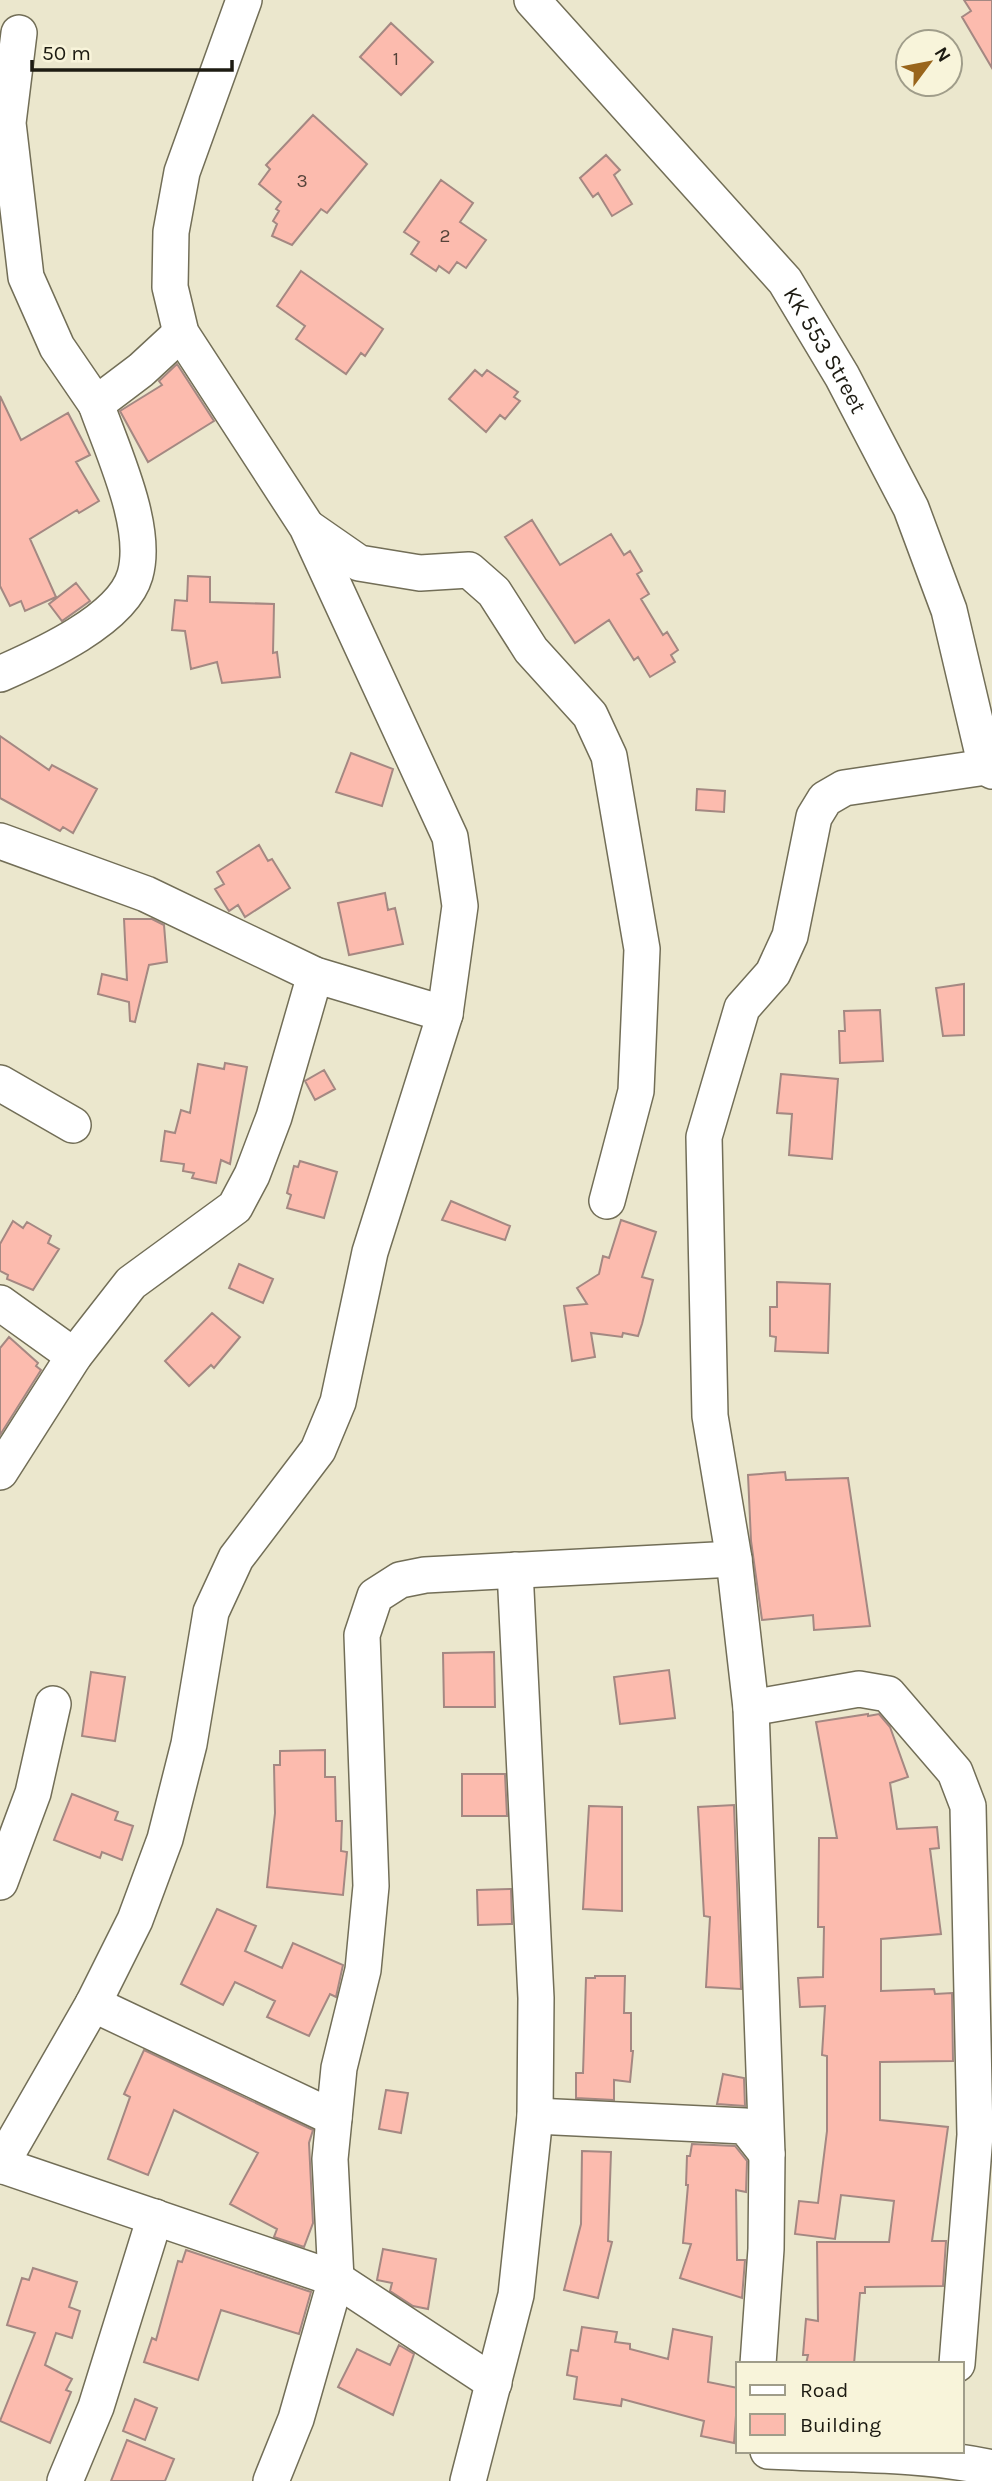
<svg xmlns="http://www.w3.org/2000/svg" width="992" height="2481" font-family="Karla,sans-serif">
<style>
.building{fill:#fcbbae;stroke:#a48882;stroke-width:2}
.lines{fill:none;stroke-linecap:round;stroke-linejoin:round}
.minor-casing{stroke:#726e57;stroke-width:38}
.minor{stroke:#fff;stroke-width:35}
.labels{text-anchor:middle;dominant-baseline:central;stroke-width:6;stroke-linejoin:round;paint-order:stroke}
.number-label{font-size:19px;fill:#554339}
.street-label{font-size:23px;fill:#1d1b12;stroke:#f8f4da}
</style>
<rect width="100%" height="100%" fill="#ebe7cd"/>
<path class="building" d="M 964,0 L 992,0 L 992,68 L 962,17 L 971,11 Z
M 391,23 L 433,62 L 401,95 L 360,57 Z
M 313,115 L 367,164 L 327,213 L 321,209 L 292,245 L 272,236 L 277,224 L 273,221 L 279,211 L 276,209 L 281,202 L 259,184 L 270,169 L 266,165 Z
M 606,155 L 620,170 L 614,175 L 632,204 L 612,216 L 598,193 L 593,197 L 580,178 Z
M 441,180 L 473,203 L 460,222 L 486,240 L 466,268 L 457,262 L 449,273 L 439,266 L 436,271 L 411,254 L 419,242 L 404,232 Z
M 301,271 L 383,329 L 365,356 L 361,353 L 346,374 L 296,339 L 305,326 L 277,306 Z
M 177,364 L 214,421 L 148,462 L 120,411 L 162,385 L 159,381 Z
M 475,370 L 482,376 L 487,370 L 518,392 L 514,397 L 520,401 L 505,419 L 500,415 L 486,432 L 449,399 Z
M 0,396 L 21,440 L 68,413 L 90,455 L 76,462 L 99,501 L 79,513 L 77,510 L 30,539 L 56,597 L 25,611 L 21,601 L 10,606 L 0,586 Z
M 532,520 L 560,565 L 611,534 L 624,555 L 630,551 L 642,571 L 637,574 L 649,594 L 641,599 L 663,635 L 667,632 L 678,650 L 671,655 L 675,662 L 650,677 L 638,657 L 634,660 L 609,620 L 575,643 L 505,537 Z
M 188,576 L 210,577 L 210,602 L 274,604 L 273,653 L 277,652 L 280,677 L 222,683 L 217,662 L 191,669 L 185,631 L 172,630 L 175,600 L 187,601 Z
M 76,583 L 90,601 L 62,621 L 49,604 Z
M 0,736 L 49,770 L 52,765 L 97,789 L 73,833 L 63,827 L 60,831 L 0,798 Z
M 351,753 L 393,769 L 382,806 L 336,792 Z
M 697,789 L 725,791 L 724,812 L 696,810 Z
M 259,845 L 268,861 L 272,859 L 290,888 L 245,917 L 238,905 L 229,911 L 215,889 L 224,884 L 217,872 Z
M 385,893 L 388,910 L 395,908 L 403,944 L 349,955 L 338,903 Z
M 124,919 L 152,919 L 164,925 L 167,962 L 149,965 L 135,1022 L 130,1021 L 129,1002 L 98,994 L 102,974 L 127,980 Z
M 964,984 L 964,1035 L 943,1036 L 936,988 Z
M 880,1010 L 883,1061 L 840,1063 L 839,1031 L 845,1031 L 844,1011 Z
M 225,1063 L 247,1067 L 230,1164 L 221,1160 L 216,1183 L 192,1178 L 194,1173 L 183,1171 L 184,1164 L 161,1161 L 165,1131 L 175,1133 L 181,1110 L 190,1113 L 198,1064 L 224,1069 Z
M 324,1070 L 335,1089 L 315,1100 L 305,1081 Z
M 781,1074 L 838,1079 L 832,1159 L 789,1155 L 792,1114 L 777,1113 Z
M 300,1161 L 337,1172 L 324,1218 L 287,1208 L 291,1195 L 287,1193 L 294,1166 L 298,1167 Z
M 451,1201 L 510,1226 L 505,1240 L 442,1220 Z
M 621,1220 L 656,1232 L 642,1277 L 653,1280 L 642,1324 L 638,1336 L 623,1333 L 622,1337 L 591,1333 L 595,1357 L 572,1361 L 564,1306 L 587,1304 L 577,1288 L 599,1274 L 603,1256 L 609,1258 Z
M 13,1221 L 23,1228 L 27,1222 L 51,1236 L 48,1243 L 59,1249 L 33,1290 L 7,1279 L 8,1275 L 0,1271 L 0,1244 Z
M 239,1264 L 273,1279 L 263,1303 L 229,1288 Z
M 777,1282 L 830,1284 L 828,1353 L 775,1351 L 776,1337 L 770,1336 L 770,1307 L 777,1307 Z
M 212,1313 L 240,1337 L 214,1368 L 211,1365 L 189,1386 L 165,1361 Z
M 9,1337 L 38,1363 L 36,1366 L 41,1370 L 0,1435 L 0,1348 Z
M 785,1472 L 786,1480 L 848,1478 L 870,1626 L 814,1630 L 813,1615 L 762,1620 L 751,1541 L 748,1475 Z
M 494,1652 L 495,1707 L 444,1707 L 443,1653 Z
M 669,1670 L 675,1718 L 620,1724 L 614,1677 Z
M 91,1672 L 125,1677 L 115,1741 L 82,1736 Z
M 868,1714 L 868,1716 L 879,1714 L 890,1727 L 908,1777 L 890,1783 L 897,1829 L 937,1827 L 939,1848 L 930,1849 L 941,1934 L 881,1939 L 881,1991 L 934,1989 L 935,1994 L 952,1993 L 953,2061 L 880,2062 L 880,2120 L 948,2127 L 932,2241 L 946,2241 L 943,2286 L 865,2287 L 865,2293 L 860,2293 L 854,2364 L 806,2364 L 808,2355 L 803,2355 L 806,2319 L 818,2321 L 817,2242 L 889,2242 L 894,2201 L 841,2195 L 835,2239 L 795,2234 L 799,2201 L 818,2203 L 827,2131 L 827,2056 L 822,2055 L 825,2006 L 800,2007 L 798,1978 L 823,1977 L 824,1927 L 818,1927 L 819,1838 L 837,1838 L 816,1722 Z
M 325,1750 L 325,1777 L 335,1777 L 336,1821 L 342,1821 L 341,1851 L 347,1852 L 343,1895 L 267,1887 L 275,1813 L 274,1765 L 280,1765 L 280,1751 Z
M 462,1774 L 505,1774 L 507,1816 L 462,1816 Z
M 72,1794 L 118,1812 L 115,1820 L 133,1826 L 122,1860 L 102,1852 L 100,1858 L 54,1840 Z
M 734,1805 L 741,1989 L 706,1987 L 710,1917 L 704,1916 L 698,1807 Z
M 589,1806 L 622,1807 L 622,1911 L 583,1909 Z
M 511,1889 L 512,1924 L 478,1925 L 477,1890 Z
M 217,1909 L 256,1926 L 245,1951 L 282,1968 L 293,1943 L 343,1965 L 336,1997 L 330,1994 L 309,2036 L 267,2017 L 275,2001 L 235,1982 L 223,2005 L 181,1984 Z
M 595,1976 L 625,1976 L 624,2013 L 631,2013 L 631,2051 L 633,2051 L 630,2082 L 614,2080 L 614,2100 L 576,2098 L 576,2073 L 583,2073 L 586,1978 L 595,1978 Z
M 144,2050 L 313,2130 L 309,2143 L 313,2223 L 304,2247 L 274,2237 L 277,2229 L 230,2204 L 258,2153 L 174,2110 L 148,2175 L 108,2159 L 130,2097 L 124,2094 Z
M 723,2074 L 744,2078 L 745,2106 L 717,2104 Z
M 386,2090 L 408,2093 L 401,2133 L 379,2129 Z
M 692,2144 L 735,2146 L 747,2161 L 746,2192 L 736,2190 L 737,2260 L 745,2260 L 742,2298 L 680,2278 L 691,2244 L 683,2243 L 688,2185 L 686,2185 L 687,2156 L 690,2156 Z
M 582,2151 L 611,2152 L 608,2241 L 612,2242 L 598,2298 L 564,2290 L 581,2224 Z
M 383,2249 L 436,2259 L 428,2309 L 413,2306 L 390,2291 L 392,2283 L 377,2280 Z
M 186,2250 L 311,2292 L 299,2334 L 221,2310 L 198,2380 L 144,2362 L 152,2338 L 156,2340 L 178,2261 L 182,2262 Z
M 33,2268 L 77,2282 L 69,2307 L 80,2311 L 72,2338 L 56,2333 L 45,2365 L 72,2379 L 66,2390 L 71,2392 L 50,2443 L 0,2421 L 35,2333 L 7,2325 L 22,2278 L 29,2280 Z
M 582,2327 L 617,2332 L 615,2342 L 630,2344 L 630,2349 L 668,2359 L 673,2329 L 712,2337 L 708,2382 L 738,2388 L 734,2443 L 701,2436 L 704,2421 L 622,2399 L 621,2406 L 574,2399 L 577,2377 L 567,2375 L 571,2350 L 578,2351 Z
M 399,2345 L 414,2354 L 393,2415 L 338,2387 L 357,2349 L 390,2365 Z
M 135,2399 L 157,2408 L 145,2440 L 123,2431 Z
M 127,2440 L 174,2459 L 165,2481 L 111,2481 Z"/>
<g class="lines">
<defs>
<g id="minor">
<path id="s1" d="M 532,0 L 785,281 L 842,376 L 911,508 L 949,610 L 986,767 L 992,771"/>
<path d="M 19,33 L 8,123 L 26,277 L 57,347 L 96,404"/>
<path d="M 310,529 L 359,563 L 420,573 L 469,570 L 494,592 L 531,650 L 590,715 L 609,756 L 642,949 L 636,1091 L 607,1201"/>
<path d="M 0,674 C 41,656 122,620 135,575 C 149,527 112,450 96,404 L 141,370 L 181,333"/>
<path d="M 0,841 L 146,894 L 315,975 L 445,1014"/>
<path d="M 0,1083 L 73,1125"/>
<path d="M 0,1303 L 74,1356"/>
<path d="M 0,1472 L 74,1356 L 131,1283 L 235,1207 L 252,1175 L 274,1117 L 315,975"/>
<path d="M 751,1708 L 859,1689 L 888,1694 L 955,1772 L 968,1806 L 975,2135 L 957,2364"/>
<path d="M 0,1882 L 33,1793 L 53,1704"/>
<path d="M 93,2004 L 334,2118"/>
<path d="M 535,2116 L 745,2126 L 767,2154"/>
<path d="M 1,2165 L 336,2279 L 494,2383"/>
<path d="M 0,2166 L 93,2004 L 135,1920 L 165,1839 L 189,1744 L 211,1612 L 236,1558 L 318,1450 L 338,1402 L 370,1252 L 445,1014 L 460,906 L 450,837 L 307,527 L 181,333 L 170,287 L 171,232 L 182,172 L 244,0"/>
<path d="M 758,2364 L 766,2249 L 767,2154 L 751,1708 L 734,1559 L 710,1416 L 704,1137 L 742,1008 L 773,973 L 790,936 L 814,817 L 825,799 L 844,788 L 986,767"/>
<path d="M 768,2451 C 844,2455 917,2452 992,2468"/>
<path d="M 65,2481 L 96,2407 L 155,2217"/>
<path d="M 271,2481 L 296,2419 L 336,2279 L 330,2159 L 339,2068 L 363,1970 L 371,1886 L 362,1635 L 375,1596 L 400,1580 L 425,1575 L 734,1559"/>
<path d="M 468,2481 L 516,2295 L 535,2116 L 536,1998 L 515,1570"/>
</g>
</defs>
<use href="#minor" class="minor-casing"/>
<use href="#minor" class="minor"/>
</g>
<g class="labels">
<g class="number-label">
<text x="396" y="59">1</text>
<text x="302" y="181">3</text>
<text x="445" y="236">2</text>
</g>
<g class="street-label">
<text stroke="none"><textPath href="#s1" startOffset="458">KK 553 Street</textPath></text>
</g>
</g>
<rect x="736" y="2362" width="228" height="91" fill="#f8f4da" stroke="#a09d8a" stroke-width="2"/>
<rect x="750" y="2385" width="35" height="10" fill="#ffffff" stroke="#a09d8a" stroke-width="2"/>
<text x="800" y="2397" font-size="21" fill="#1d1b12">Road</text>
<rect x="750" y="2414" width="35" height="21" fill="#fcbbae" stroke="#a09d8a" stroke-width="2"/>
<text x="800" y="2432" font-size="21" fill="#1d1b12">Building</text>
<g transform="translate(929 63) rotate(58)"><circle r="33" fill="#f8f4da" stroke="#a09d8a" stroke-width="2"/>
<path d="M0-5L12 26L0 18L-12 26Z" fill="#99651c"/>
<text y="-10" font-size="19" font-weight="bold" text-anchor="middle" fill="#1d1b12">N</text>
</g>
<path d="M32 60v10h200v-10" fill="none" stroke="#1d1b12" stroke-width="3.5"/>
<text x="42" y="60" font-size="21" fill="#1d1b12" stroke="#f8f4da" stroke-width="5" paint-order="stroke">50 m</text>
</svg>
